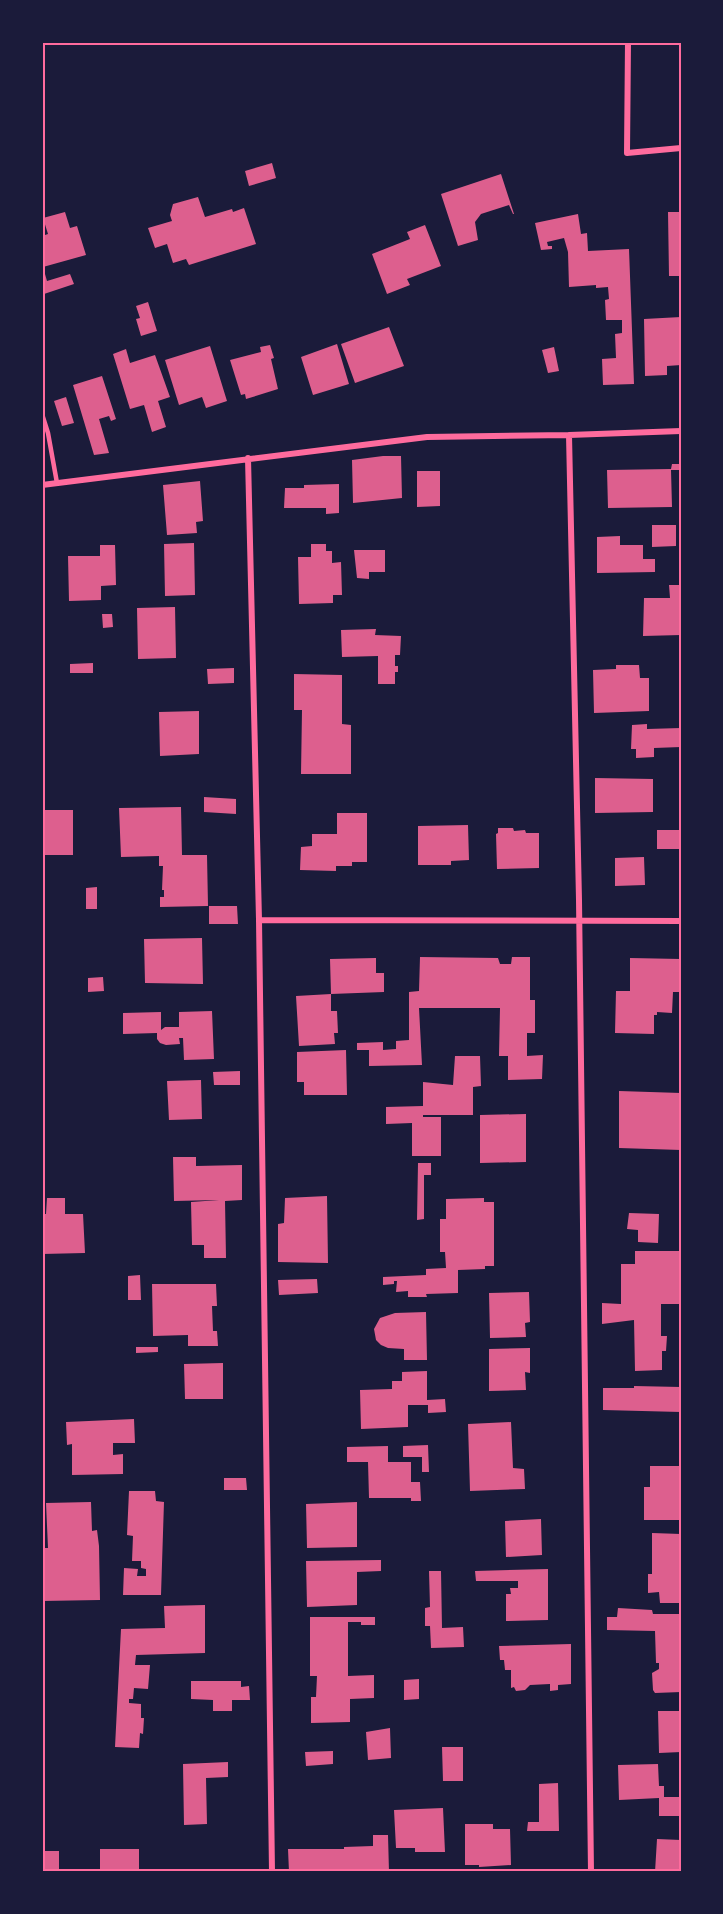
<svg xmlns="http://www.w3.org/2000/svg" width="723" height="1914" font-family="'Fira Sans Condensed',sans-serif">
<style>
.building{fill:#dd5f8e}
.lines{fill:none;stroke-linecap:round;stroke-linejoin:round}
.service{stroke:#ff6b9d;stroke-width:4.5}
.minor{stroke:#ff6b9d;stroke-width:6}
.neatline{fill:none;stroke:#ff6b9d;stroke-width:2}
</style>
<rect width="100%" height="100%" fill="#1b1b3a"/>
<path class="building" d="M 272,163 L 276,178 L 249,186 L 245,171 Z
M 501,174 L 514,214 L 513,214 L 509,205 L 481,214 L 475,222 L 478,240 L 458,246 L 441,194 Z
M 198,197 L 205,217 L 232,209 L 233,212 L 244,208 L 256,244 L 189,265 L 186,259 L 173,263 L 167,244 L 155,248 L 148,228 L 172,221 L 170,215 L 173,204 Z
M 65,212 L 70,228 L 77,226 L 86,255 L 43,267 L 47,281 L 70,274 L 74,284 L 44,294 L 42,289 L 42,236 L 48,234 L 43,218 Z
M 668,212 L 681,212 L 681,276 L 669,276 Z
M 578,214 L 581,234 L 587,233 L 588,251 L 629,249 L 634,384 L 603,385 L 602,359 L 616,358 L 615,334 L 622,333 L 622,320 L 606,320 L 605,300 L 609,299 L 608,287 L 596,288 L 596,285 L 569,287 L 568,252 L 564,238 L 547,242 L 548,246 L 552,246 L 552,249 L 541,250 L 535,223 Z
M 425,225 L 441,266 L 407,279 L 410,285 L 387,294 L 372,254 L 410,239 L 407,232 Z
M 148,302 L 157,331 L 141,336 L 136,319 L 140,318 L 136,306 Z
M 681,317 L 681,365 L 667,366 L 667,375 L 645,376 L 644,319 Z
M 389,327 L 404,366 L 355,383 L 341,344 Z
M 337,344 L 349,384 L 313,395 L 301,357 Z
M 270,345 L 274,358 L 271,359 L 278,389 L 246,399 L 245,394 L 241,395 L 230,360 L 261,352 L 260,347 Z
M 210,346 L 227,401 L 206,408 L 202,397 L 179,405 L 165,360 Z
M 554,347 L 559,371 L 548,373 L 542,350 Z
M 126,349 L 130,363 L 155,355 L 170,397 L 158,401 L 166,427 L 152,432 L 144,405 L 130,409 L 113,354 Z
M 102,376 L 116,419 L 111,421 L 109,416 L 99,419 L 109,453 L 94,455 L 73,385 Z
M 66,397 L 74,423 L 62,426 L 54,401 Z
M 383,456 L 401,456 L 402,498 L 353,503 L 352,460 Z
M 672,464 L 681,464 L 681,470 L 671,470 L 672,507 L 608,508 L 607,470 L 671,469 Z
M 417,471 L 440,471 L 440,506 L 417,507 Z
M 200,481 L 203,521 L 196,522 L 197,533 L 167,535 L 163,485 Z
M 339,484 L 339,513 L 326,514 L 326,508 L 284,508 L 285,488 L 304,488 L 304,485 Z
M 652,525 L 676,525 L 676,546 L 652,547 Z
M 620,536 L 620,545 L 643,545 L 643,559 L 655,559 L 655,572 L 597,573 L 597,537 Z
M 194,543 L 195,595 L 165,596 L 164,544 Z
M 311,544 L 326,544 L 326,551 L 332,551 L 332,563 L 341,562 L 342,595 L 333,595 L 333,603 L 299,604 L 298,557 L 311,557 Z
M 100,545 L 115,545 L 116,585 L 101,586 L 101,600 L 69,601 L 68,556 L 100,556 Z
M 354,550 L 385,550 L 385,572 L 369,572 L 369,579 L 357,578 Z
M 669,585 L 681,585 L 681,635 L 643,636 L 644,598 L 670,598 Z
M 175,607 L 176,658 L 138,659 L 137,608 Z
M 102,614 L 112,614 L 113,627 L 103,628 Z
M 376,629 L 375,635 L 401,636 L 400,655 L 395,655 L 395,666 L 398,666 L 398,672 L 395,672 L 395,684 L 378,684 L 378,656 L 342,657 L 341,630 Z
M 93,663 L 93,673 L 70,673 L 70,664 Z
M 616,665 L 639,665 L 640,678 L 649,678 L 649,711 L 594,713 L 593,670 L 616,669 Z
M 234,668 L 234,683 L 208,684 L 207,669 Z
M 294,674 L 342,675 L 342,724 L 351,725 L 351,774 L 301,774 L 302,710 L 294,710 Z
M 199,711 L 199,754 L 160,756 L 159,712 Z
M 647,724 L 647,729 L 681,728 L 681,747 L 654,748 L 654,757 L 636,758 L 636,749 L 631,749 L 632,725 Z
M 595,778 L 653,779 L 653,812 L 595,813 Z
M 204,797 L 236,799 L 236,814 L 204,812 Z
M 181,807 L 182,855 L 207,855 L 208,906 L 160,907 L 160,897 L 164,897 L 164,890 L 162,890 L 163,866 L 159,866 L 159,856 L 121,857 L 119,808 Z
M 42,810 L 73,810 L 73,855 L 42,855 Z
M 337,813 L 367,813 L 367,862 L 352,862 L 352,866 L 336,866 L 336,871 L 300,870 L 301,847 L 312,846 L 312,834 L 337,834 Z
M 468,825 L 469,860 L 451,861 L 451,865 L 418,865 L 418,826 Z
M 498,828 L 513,828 L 514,831 L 525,830 L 526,833 L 539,833 L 539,868 L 497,869 L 496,834 L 498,833 Z
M 657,830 L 681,830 L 681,849 L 657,849 Z
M 644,857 L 645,885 L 615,886 L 615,858 Z
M 97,887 L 97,909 L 86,909 L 86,888 Z
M 209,906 L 237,906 L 238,924 L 209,924 Z
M 202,938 L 203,984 L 145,983 L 144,939 Z
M 420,957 L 498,958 L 500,964 L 511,964 L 512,957 L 530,957 L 530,1000 L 535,1000 L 535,1033 L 527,1033 L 527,1056 L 543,1055 L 542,1079 L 508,1080 L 508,1056 L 499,1056 L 500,1008 L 419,1008 L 422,1065 L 369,1066 L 369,1050 L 357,1050 L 357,1043 L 383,1042 L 383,1050 L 396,1049 L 396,1041 L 409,1040 L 409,992 L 419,991 Z
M 376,958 L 376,973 L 384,973 L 384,992 L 331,994 L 331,1011 L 337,1011 L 338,1033 L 334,1033 L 335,1044 L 299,1046 L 296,996 L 331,994 L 330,959 Z
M 630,958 L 681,959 L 681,992 L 673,992 L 672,1013 L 657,1012 L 657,1015 L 654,1015 L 654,1034 L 615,1033 L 616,991 L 630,991 Z
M 103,977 L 104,991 L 88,992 L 88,978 Z
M 212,1011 L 214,1059 L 184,1060 L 183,1038 L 179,1038 L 180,1044 L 166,1045 L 160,1043 L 157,1039 L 157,1033 L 123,1034 L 123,1013 L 161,1012 L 161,1030 L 165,1027 L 179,1027 L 179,1012 Z
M 346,1050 L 347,1095 L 304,1095 L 304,1082 L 297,1082 L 297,1052 Z
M 455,1056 L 480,1056 L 481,1086 L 473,1087 L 473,1115 L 423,1115 L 423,1117 L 441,1117 L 441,1156 L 412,1156 L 412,1123 L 386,1124 L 386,1107 L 423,1106 L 423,1082 L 453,1085 Z
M 240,1071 L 240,1085 L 214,1085 L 213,1072 Z
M 201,1080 L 202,1119 L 169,1120 L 167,1081 Z
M 619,1091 L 681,1093 L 681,1150 L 619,1148 Z
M 526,1114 L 526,1162 L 480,1163 L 480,1115 Z
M 173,1157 L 196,1157 L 196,1166 L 242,1165 L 242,1200 L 225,1201 L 226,1258 L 204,1258 L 204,1245 L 192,1245 L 191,1202 L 219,1200 L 174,1201 Z
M 418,1163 L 431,1163 L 431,1175 L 424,1175 L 424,1219 L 417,1220 Z
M 327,1196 L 328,1263 L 278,1262 L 278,1224 L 284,1223 L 285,1198 Z
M 47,1198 L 65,1198 L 65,1214 L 83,1214 L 85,1253 L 42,1254 L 42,1214 L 46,1214 Z
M 484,1198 L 484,1202 L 494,1202 L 494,1266 L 485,1266 L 485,1269 L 458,1270 L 458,1293 L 426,1294 L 427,1297 L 408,1297 L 408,1291 L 396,1292 L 397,1281 L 394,1281 L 394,1284 L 383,1285 L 383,1277 L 426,1275 L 426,1269 L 446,1268 L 445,1252 L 440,1252 L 440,1219 L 446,1219 L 446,1199 Z
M 629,1213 L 659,1214 L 658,1243 L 638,1242 L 638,1230 L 627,1229 Z
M 635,1251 L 680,1251 L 679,1304 L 661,1304 L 661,1336 L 667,1336 L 666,1351 L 662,1351 L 662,1370 L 635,1371 L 634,1320 L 602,1324 L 602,1303 L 621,1304 L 621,1264 L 635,1264 Z
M 140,1275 L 141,1300 L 128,1300 L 128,1276 Z
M 317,1279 L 318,1293 L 279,1295 L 278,1280 Z
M 152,1284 L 216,1284 L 217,1306 L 212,1306 L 213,1331 L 217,1331 L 218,1346 L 188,1346 L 188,1335 L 153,1336 Z
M 529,1292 L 530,1322 L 525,1323 L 526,1337 L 490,1338 L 489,1293 Z
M 426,1312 L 427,1360 L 404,1360 L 404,1349 L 388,1348 L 381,1345 L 376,1340 L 374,1329 L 380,1318 L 395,1313 Z
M 136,1347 L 158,1347 L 158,1352 L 136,1353 Z
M 530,1348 L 530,1373 L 525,1372 L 526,1390 L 489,1391 L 489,1349 Z
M 223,1363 L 223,1399 L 185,1399 L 184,1364 Z
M 427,1371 L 427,1400 L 445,1399 L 446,1412 L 428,1413 L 428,1405 L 408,1405 L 408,1427 L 361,1429 L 360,1390 L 392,1389 L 392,1381 L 402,1381 L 402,1372 Z
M 634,1386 L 681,1387 L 681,1412 L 603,1410 L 603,1388 L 634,1388 Z
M 134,1419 L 135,1443 L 113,1443 L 113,1455 L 123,1454 L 123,1474 L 72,1475 L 72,1444 L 67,1445 L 66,1422 Z
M 511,1422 L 513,1468 L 524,1469 L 525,1489 L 470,1491 L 468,1424 Z
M 428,1445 L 429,1472 L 422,1472 L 422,1457 L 403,1457 L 403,1446 Z
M 388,1446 L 388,1462 L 411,1462 L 411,1482 L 420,1482 L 421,1501 L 411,1501 L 411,1498 L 369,1498 L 368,1462 L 347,1462 L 347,1447 Z
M 650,1466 L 681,1466 L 681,1520 L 644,1520 L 644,1487 L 650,1487 Z
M 224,1478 L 246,1478 L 247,1490 L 224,1490 Z
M 129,1491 L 155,1491 L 156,1501 L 164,1502 L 161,1595 L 123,1595 L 124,1568 L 138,1569 L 137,1576 L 146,1576 L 146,1569 L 141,1568 L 141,1561 L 132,1561 L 133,1536 L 127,1535 Z
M 91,1502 L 92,1531 L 97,1530 L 99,1546 L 100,1600 L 42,1601 L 42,1548 L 48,1548 L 46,1503 Z
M 357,1502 L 357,1547 L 307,1548 L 306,1504 Z
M 541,1519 L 542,1555 L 506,1557 L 505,1521 Z
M 652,1533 L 681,1534 L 681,1603 L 660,1603 L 659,1592 L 648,1593 L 648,1574 L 652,1574 Z
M 381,1560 L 381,1571 L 357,1572 L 357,1605 L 307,1607 L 306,1561 Z
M 548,1569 L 548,1620 L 506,1621 L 506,1594 L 511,1594 L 510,1588 L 518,1588 L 518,1581 L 476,1581 L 475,1571 Z
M 429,1571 L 441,1571 L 442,1628 L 463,1627 L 464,1647 L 431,1648 L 430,1626 L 425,1626 L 425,1608 L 430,1607 Z
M 205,1605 L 205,1653 L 136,1655 L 135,1665 L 150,1665 L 148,1689 L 134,1688 L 133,1699 L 129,1699 L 129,1703 L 141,1704 L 141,1718 L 144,1718 L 143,1734 L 140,1733 L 139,1748 L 115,1747 L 121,1629 L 165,1628 L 164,1606 Z
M 618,1608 L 652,1610 L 653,1614 L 681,1614 L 681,1692 L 655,1693 L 653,1690 L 652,1673 L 659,1669 L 659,1663 L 656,1663 L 655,1631 L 607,1630 L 607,1617 L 617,1617 Z
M 310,1617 L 375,1617 L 375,1625 L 361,1625 L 361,1622 L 348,1622 L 348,1676 L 374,1675 L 374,1698 L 350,1699 L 350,1722 L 311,1723 L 311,1697 L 316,1697 L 317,1676 L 310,1676 Z
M 571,1644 L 571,1684 L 558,1685 L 558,1690 L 550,1691 L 550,1684 L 530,1685 L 525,1690 L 516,1691 L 514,1687 L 511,1688 L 511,1670 L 505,1670 L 504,1660 L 500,1660 L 499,1646 Z
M 419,1679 L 419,1699 L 404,1700 L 404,1680 Z
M 191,1681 L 241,1681 L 241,1687 L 249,1686 L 250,1700 L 232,1700 L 232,1711 L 213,1711 L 213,1700 L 191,1699 Z
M 658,1711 L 681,1711 L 681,1752 L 659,1753 Z
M 390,1728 L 391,1758 L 368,1760 L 366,1732 Z
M 442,1747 L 463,1747 L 463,1781 L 443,1781 Z
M 333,1751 L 333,1764 L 306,1766 L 305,1752 Z
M 228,1762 L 228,1777 L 206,1778 L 207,1824 L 184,1825 L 183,1764 Z
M 658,1764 L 659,1786 L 664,1786 L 664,1797 L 681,1797 L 681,1816 L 659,1816 L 659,1798 L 619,1800 L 618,1765 Z
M 558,1783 L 559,1831 L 527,1831 L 528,1822 L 539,1822 L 539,1784 Z
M 443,1808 L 445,1852 L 415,1852 L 415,1848 L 396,1848 L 394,1810 Z
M 465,1824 L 493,1824 L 493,1829 L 510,1829 L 511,1865 L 479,1867 L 479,1865 L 465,1865 Z
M 373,1835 L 388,1835 L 389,1872 L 289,1872 L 288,1849 L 344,1849 L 344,1847 L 373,1846 Z
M 657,1839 L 681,1840 L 681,1872 L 655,1872 Z
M 42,1842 L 44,1842 L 45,1851 L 59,1851 L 59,1872 L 42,1872 Z
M 100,1849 L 139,1849 L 139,1872 L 100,1872 Z"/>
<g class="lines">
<path class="service" d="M 42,414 L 48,433 L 57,483"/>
<path class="minor" d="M 628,42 L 627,153 L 681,148
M 569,435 L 579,900 L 591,1872
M 248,458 L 259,920 L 272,1872
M 42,485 L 427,437 L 569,435 L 681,431
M 259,920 L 681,921"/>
</g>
<rect width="723" height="1914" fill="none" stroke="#1b1b3a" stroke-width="87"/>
<rect x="44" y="44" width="636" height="1826" class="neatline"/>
</svg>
